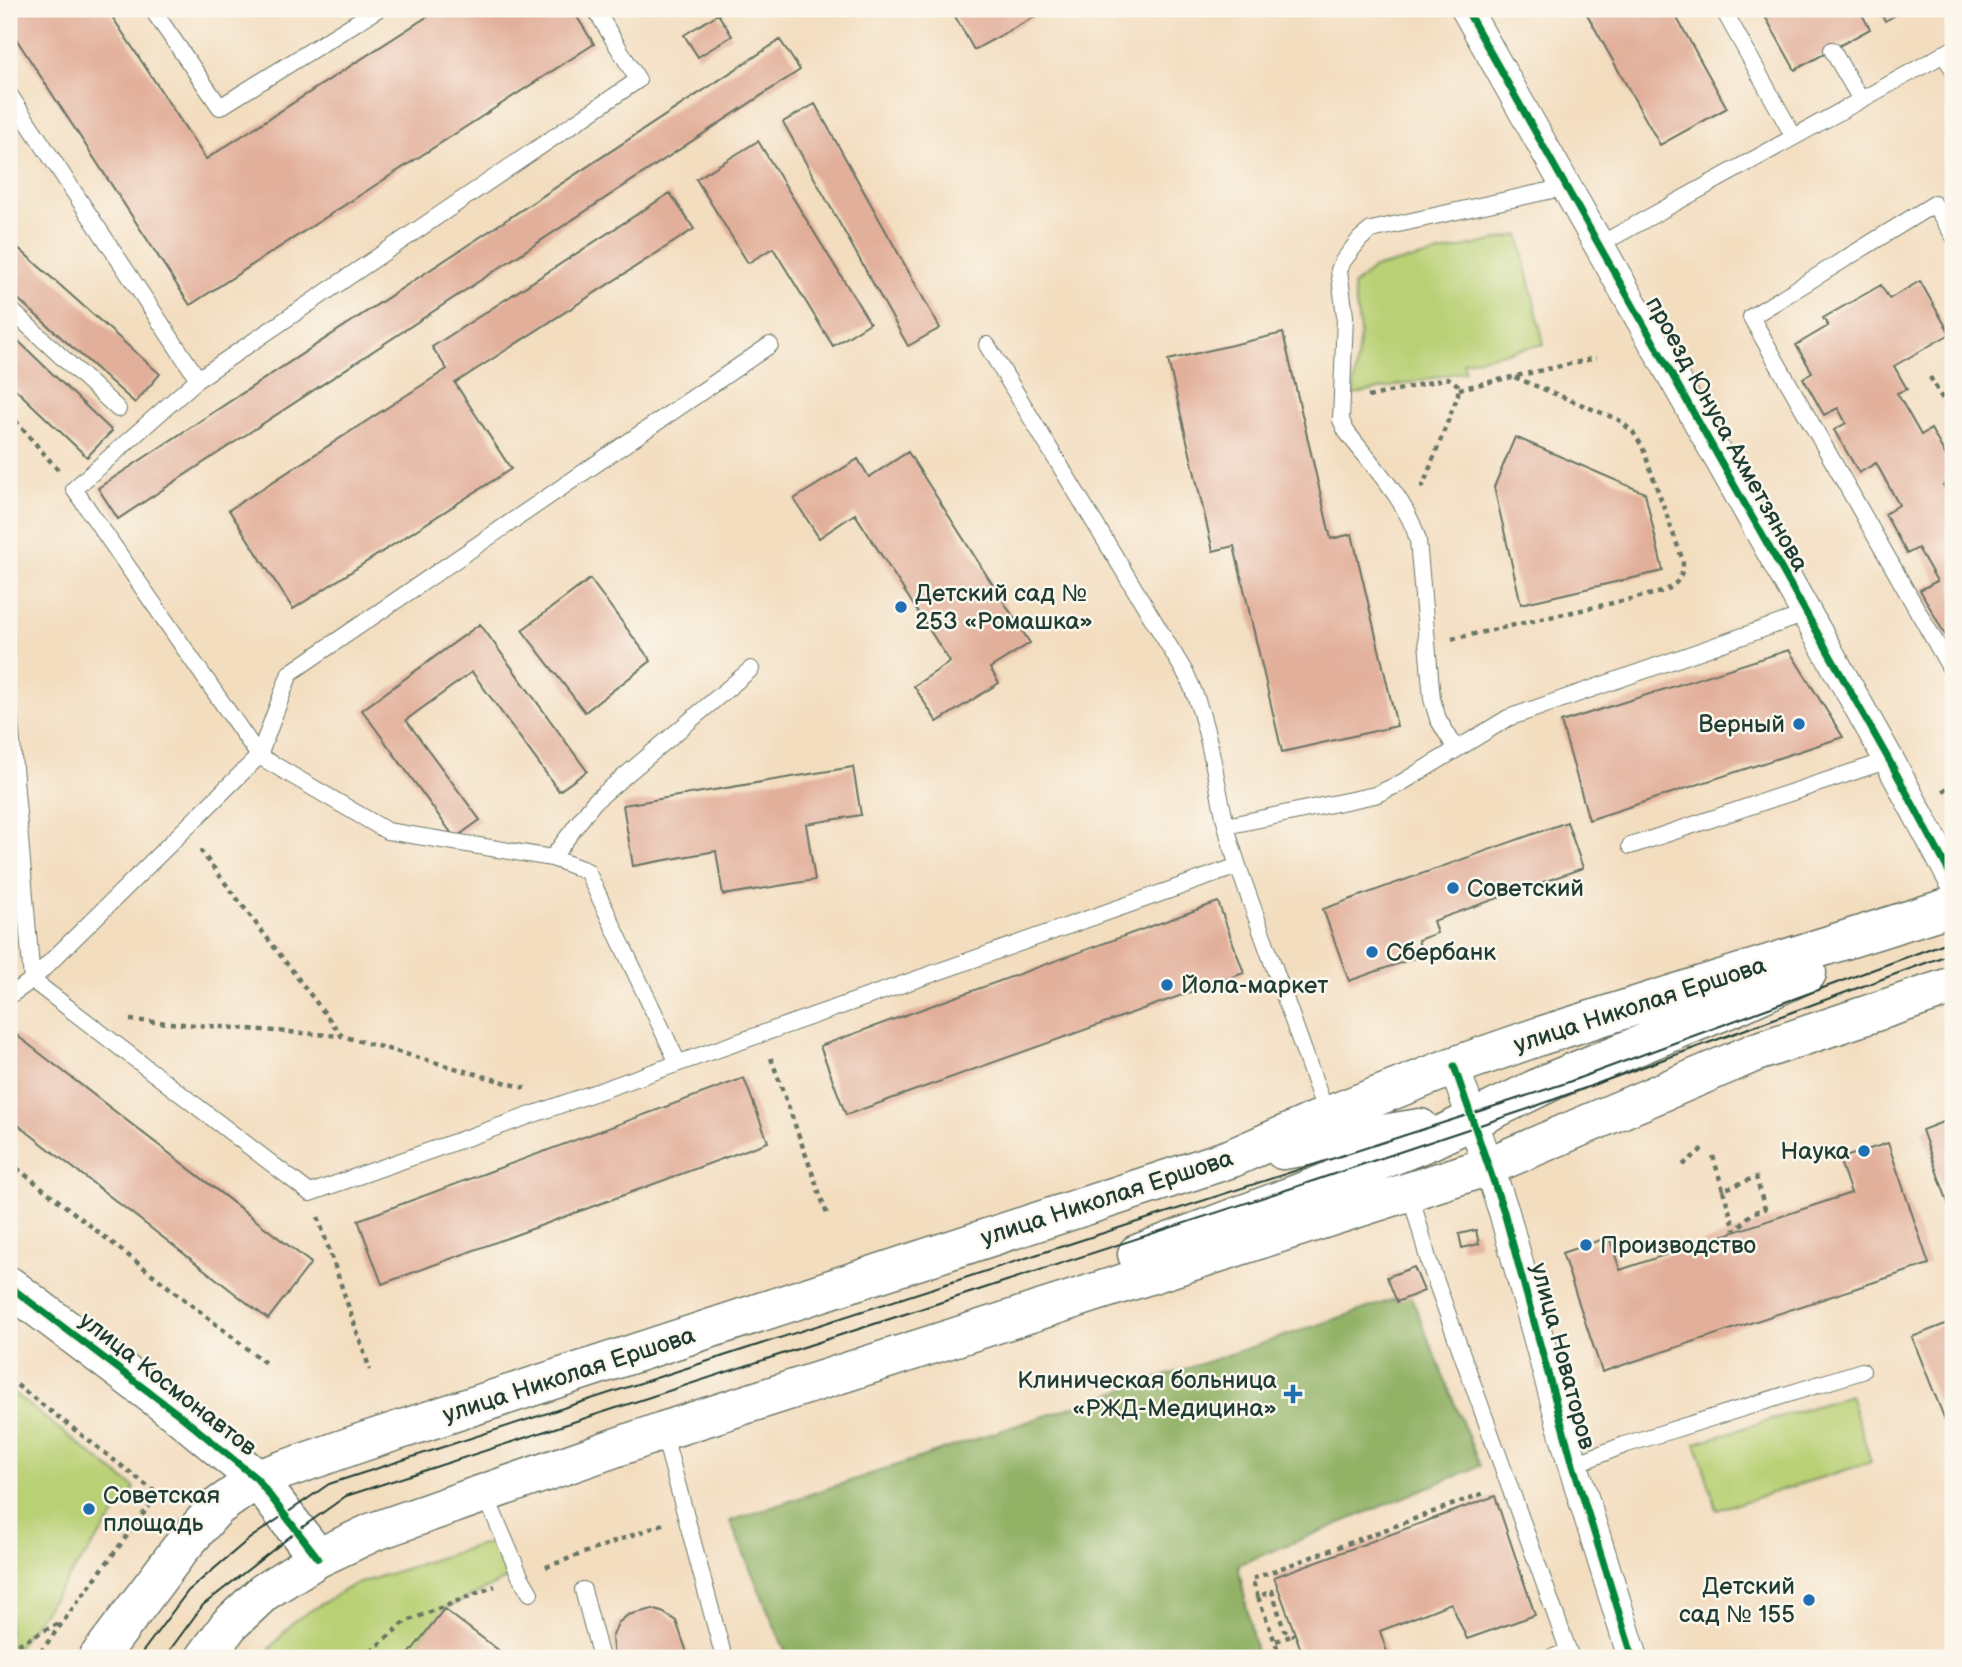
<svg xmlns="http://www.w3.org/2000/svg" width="1962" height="1667" font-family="'Balsamiq Sans',sans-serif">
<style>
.green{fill:#b9d074;stroke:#6c8654;stroke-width:2}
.forest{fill:#92b266;stroke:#58784d;stroke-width:2}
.building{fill:#e2af9a}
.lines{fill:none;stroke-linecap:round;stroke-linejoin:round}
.lane-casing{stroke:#697565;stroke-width:18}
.street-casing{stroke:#697565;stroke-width:32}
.secondary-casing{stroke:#697565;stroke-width:41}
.path{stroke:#697565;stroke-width:4.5;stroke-dasharray:5 5;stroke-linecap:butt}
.lane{stroke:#fff;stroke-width:16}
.street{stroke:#fff;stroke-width:30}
.secondary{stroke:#fff;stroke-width:38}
.tram{stroke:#1f3d34;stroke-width:2}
.cycleway-casing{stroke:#fbf7ec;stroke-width:11}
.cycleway{stroke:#00873e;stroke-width:7}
.poi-dot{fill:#1f6fb2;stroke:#fbf7ec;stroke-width:2.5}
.labels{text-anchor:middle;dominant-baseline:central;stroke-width:5;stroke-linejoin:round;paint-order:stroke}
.street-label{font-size:24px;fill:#1f3d34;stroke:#fbf7ec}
.poi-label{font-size:24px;fill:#1f3d34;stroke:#fbf7ec;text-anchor:start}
</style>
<rect width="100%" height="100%" fill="#fbf7ec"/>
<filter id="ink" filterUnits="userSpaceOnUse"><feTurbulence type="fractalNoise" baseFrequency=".0143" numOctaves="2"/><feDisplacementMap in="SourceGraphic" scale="14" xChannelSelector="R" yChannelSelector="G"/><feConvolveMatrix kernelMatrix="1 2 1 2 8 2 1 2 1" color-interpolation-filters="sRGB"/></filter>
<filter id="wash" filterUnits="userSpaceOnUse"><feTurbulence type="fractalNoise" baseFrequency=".00686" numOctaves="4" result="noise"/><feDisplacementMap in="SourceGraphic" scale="28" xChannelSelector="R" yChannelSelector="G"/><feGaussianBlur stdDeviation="1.57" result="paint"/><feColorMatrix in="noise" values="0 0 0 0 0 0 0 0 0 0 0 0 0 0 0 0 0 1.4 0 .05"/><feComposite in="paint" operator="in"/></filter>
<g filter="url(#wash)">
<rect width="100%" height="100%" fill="#f3ddbf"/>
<path class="green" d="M 1519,235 L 1544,344 L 1463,362 L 1465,371 L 1353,395 L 1360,332 L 1353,286 L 1374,268 Z
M 9,1390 L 135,1488 L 9,1658 Z
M 1850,1395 L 1871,1462 L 1717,1510 L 1696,1443 Z
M 499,1542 L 512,1576 L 445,1609 L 406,1658 L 262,1658 L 294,1621 L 351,1586 L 479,1545 Z"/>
<path class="forest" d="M 1410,1294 L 1480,1466 L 1238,1565 L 1257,1658 L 788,1658 L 730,1521 Z"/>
<g id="blocks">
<path class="building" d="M 9,9 L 107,9 L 206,159 L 439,9 L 572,9 L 594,44 L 190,305 L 9,28 Z
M 951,9 L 1049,9 L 974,50 Z
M 1584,9 L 1672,9 L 1727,108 L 1660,145 Z
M 1761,9 L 1859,9 L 1870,29 L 1795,70 Z
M 1878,9 L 1906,9 L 1885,21 Z
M 718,14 L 732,36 L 698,57 L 684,35 Z
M 780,40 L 800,70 L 118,519 L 98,488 Z
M 815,104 L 940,328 L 908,346 L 783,122 Z
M 758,141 L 870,323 L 833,346 L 773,248 L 748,263 L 696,179 Z
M 670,193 L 694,229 L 455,383 L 511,469 L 293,609 L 229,510 L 447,369 L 432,347 Z
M 9,234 L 16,246 L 160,374 L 135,403 L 9,291 Z
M 1920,281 L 1950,334 L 1894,366 L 1907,389 L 1897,393 L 1921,435 L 1931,429 L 1953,468 L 1953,480 L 1943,485 L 1953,503 L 1953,649 L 1920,590 L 1937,581 L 1918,548 L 1907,554 L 1885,514 L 1899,505 L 1876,463 L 1859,473 L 1834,430 L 1846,423 L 1838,408 L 1824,415 L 1803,378 L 1812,372 L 1796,345 L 1828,326 L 1823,318 L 1881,285 L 1889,299 Z
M 9,332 L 112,431 L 87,457 L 9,383 Z
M 1283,333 L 1331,539 L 1352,534 L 1397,726 L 1282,752 L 1234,546 L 1213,551 L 1168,360 Z
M 1515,437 L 1645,493 L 1663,571 L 1521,604 L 1494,487 Z
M 908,452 L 1030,643 L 990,668 L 999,683 L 937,722 L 914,686 L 950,662 L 855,514 L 819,538 L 794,499 L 858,459 L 869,477 Z
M 590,579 L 651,661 L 585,712 L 522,630 Z
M 480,624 L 587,771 L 559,791 L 472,672 L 406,720 L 480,820 L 455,838 L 362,710 Z
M 1789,650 L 1843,737 L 1589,820 L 1561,722 Z
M 853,767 L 861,815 L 806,824 L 815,880 L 723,895 L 716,851 L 633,866 L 623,805 Z
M 1567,822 L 1583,868 L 1433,921 L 1437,933 L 1418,940 L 1423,955 L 1349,981 L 1323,909 Z
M 1218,902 L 1244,973 L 846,1115 L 820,1046 Z
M 15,1034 L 311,1263 L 268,1319 L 9,1118 L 9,1042 Z
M 744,1078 L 768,1142 L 382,1284 L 358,1220 Z
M 1953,1118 L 1953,1217 L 1922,1130 Z
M 1888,1143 L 1929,1264 L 1602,1372 L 1562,1253 L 1609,1237 L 1620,1270 L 1851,1193 L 1839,1159 Z
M 1476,1230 L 1479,1244 L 1462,1248 L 1459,1234 Z
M 1414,1267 L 1424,1291 L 1397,1302 L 1387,1277 Z
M 1953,1321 L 1953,1440 L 1912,1337 Z
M 1495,1496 L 1535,1615 L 1467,1639 L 1451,1603 L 1380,1631 L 1389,1658 L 1304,1658 L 1274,1577 Z
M 444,1609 L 509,1658 L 406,1658 Z
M 653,1609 L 664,1613 L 676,1621 L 689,1658 L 614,1658 L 612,1638 L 618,1623 L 628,1615 Z"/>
</g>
</g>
<g filter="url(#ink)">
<use href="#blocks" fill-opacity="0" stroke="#697565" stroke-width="2"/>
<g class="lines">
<defs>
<path id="lane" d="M 152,9 L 220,107 L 378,9
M 1723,9 L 1794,137
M 1832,50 L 1861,100
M 1943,54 L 1953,69
M 9,94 L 198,379 L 74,489 L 259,756 L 32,980
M 1953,235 L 1934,204 L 1751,317 L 1953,673
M 1599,245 L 1953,49
M 9,308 L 118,409
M 987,345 L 1186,674 C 1209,721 1214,774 1226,825 C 1229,839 1234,853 1238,866 L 1327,1116
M 198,379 L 638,80 L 595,9
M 9,708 L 32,980
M 1456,749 L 1438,719 L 1432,699 L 1418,540 C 1407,500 1370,463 1346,431 L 1341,420 L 1345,316 L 1339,270 L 1343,261 L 1360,239 L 1371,230 L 1566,187
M 1226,826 L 1375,795 L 1401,783 L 1508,718 L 1806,614
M 1630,846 L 1889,760
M 552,858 L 594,802 L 751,669
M 9,996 L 32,980 L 310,1193 L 1238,866
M 678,1063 L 587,871 L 552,858 L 387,831 L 259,756 L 290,673 L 770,345
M 1410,1192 L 1429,1262 L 1571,1658
M 663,1431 L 724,1658
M 1573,1465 L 1624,1445 L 1862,1371
M 485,1494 L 520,1576 L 530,1593
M 583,1590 L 601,1658
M 1550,1658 L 1568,1652"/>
<path id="street" d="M 1466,9 L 1889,760 L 1953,879
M 1454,1066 L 1504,1212 L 1573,1465 L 1633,1658"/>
<path id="secondary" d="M 1283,1150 L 1420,1128
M 1137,1254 L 1318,1186 L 1429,1141 L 1554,1080 L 1733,1007 L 1807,973
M 9,1286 L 182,1417 L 257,1479 L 318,1558
M 98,1658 L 180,1549 L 216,1508 L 257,1479 L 363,1442 L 1232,1158 L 1327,1116 L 1454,1066 L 1540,1036 L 1953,906
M 205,1658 L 229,1625 L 264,1592 L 318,1558 L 373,1532 L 663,1431 L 1489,1166 L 1756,1052 L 1953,986"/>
</defs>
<use href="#lane" class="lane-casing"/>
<use href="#street" class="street-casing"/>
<use href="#secondary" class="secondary-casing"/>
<path class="path" d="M 1930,377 L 1953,417
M 1459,389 L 1596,358
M 1368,397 L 1448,378 L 1458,385 L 1458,395 L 1422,488
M 9,413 L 58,470
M 1452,639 L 1662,592 C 1676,586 1683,578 1683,561 L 1642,446 L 1633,432 L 1619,420 L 1514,377
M 1943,791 L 1953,785
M 200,850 L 342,1036 L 525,1088
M 130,1020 L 341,1036
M 771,1058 L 828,1217
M 1713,1156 L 1723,1190 L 1756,1177 L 1765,1209 L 1752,1213 L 1736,1231
M 9,1162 L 268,1365
M 1683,1165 L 1706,1146
M 1723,1190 L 1735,1230
M 318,1217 L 370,1370
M 9,1379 L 158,1494 L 36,1658
M 546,1567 L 663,1524
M 1258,1597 L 1252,1579 L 1484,1493
M 1276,1641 L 1294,1635
M 9,1649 L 61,1622
M 363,1658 L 405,1622 L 495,1586
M 1281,1658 L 1258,1597 L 1272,1591 L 1284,1630 L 1294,1635
M 1494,1658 L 1526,1650"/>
<use href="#lane" class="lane"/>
<use href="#street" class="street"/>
<use href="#secondary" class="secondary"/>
<path class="tram" d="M 138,1658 L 188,1591 L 249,1539 L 329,1484 L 1563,1084 L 1953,940
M 164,1658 L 203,1605 L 297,1531 L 346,1496 L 1289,1189 L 1528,1109 L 1953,953"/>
<defs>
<path id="cycleway" d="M 1466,9 L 1889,760 L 1953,879
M 1454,1066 L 1504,1212 L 1573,1465 L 1633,1658
M 9,1286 L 182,1417 L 257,1479 L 318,1558"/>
</defs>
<use href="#cycleway" class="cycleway-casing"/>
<use href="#cycleway" class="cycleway"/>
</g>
</g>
<g class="poi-dot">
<circle cx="901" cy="607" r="7"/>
<circle cx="1799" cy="724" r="7"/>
<circle cx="1453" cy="888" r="7"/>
<circle cx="1372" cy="952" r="7"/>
<circle cx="1167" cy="985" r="7"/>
<circle cx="1864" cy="1151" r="7"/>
<circle cx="1586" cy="1245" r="7"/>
<path d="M1289.5 1383.5h7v7h7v7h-7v7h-7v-7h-7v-7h7z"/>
<circle cx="89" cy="1509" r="7"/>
<circle cx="1809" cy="1600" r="7"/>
</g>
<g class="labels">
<g class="street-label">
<text transform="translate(1727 434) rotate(61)">проезд Юнуса Ахметзянова</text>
<text transform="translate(1640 1005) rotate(-18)">улица Николая Ершова</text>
<text transform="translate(1107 1198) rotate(-18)">улица Николая Ершова</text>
<text transform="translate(1563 1356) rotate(75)">улица Новаторов</text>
<text transform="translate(569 1375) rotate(-18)">улица Николая Ершова</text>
<text transform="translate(168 1384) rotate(38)">улица Космонавтов</text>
</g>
<g class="poi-label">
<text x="915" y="593">Детский сад №<tspan x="915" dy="28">253 «Ромашка»</tspan></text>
<text x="1785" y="724" text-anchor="end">Верный</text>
<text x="1467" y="888">Советский</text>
<text x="1386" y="952">Сбербанк</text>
<text x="1181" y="985">Йола-маркет</text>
<text x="1850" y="1151" text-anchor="end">Наука</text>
<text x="1600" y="1245">Производство</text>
<text x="1277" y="1380" text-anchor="end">Клиническая больница<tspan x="1277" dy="28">«РЖД-Медицина»</tspan></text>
<text x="103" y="1495">Советская<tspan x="103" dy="28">площадь</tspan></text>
<text x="1795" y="1586" text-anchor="end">Детский<tspan x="1795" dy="28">сад № 155</tspan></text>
</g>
</g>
<rect width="1962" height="1667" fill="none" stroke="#fbf7ec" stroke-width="35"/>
</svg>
